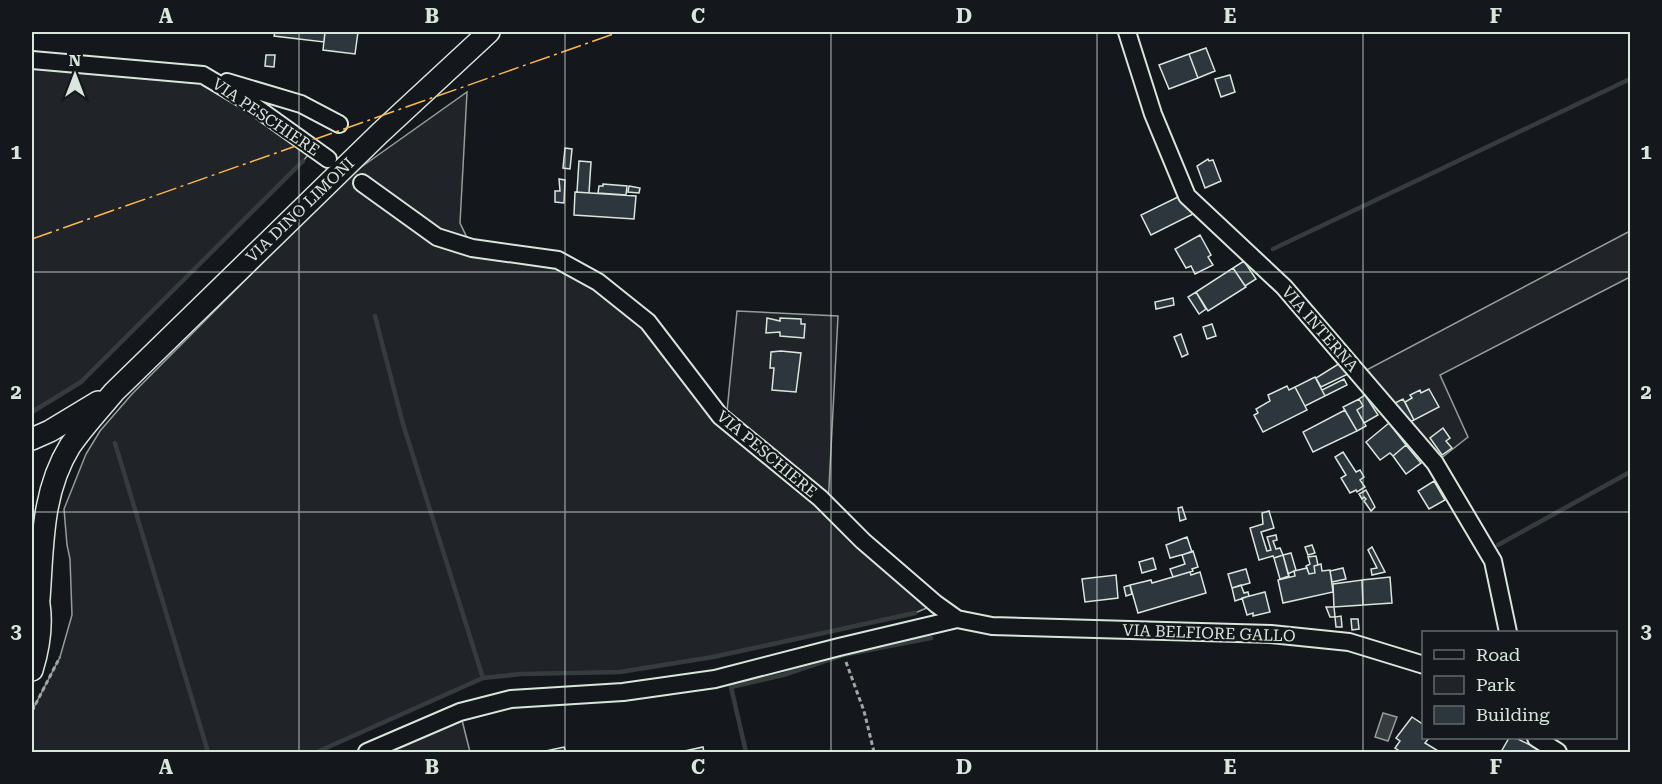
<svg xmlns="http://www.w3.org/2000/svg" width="1662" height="784" font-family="'Roboto Serif',serif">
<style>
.green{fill:#202428;stroke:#939e99;stroke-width:1.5}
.water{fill:#363b3e;stroke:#939e99;stroke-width:1.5}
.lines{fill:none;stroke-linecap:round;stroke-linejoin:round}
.stream{stroke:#363b3e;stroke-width:4.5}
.building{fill:#2c363c;stroke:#d8e6dc;stroke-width:1.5}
.minor-casing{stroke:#d8e6dc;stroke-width:20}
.major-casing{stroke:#d8e6dc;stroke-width:24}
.path{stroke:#9da8a2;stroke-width:3;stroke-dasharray:4.5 3;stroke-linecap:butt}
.minor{stroke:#14181c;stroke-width:16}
.major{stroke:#14181c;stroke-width:21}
.power{stroke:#ffb74d;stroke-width:1.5;stroke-dasharray:21 4.5 3 4.5;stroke-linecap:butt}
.grid{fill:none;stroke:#d8e6dc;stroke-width:1.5;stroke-opacity:0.55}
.labels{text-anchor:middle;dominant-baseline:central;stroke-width:4.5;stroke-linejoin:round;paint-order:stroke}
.street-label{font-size:16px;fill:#d8e6dc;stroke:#14181c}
.neatline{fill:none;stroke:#d8e6dc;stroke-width:2}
.grid-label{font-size:20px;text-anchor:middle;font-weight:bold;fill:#d8e6dc}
</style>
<rect width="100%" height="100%" fill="#14181c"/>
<path class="green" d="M 32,60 L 203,75 L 314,148 L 303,161 L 81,382 L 32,412 Z
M 467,92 L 460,223 L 472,248 L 558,260 L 648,322 L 726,421 L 737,311 L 838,316 L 828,506 L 936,604 L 915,613 L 713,657 L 620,672 L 521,674 L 483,678 L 317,752 L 32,752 L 32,711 L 60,657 L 72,615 L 70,559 L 67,545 L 64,509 L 86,454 L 100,431 L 132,394 L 350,175 Z
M 1630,231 L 1630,277 L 1440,375 L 1468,437 L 1435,463 L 1359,374 Z
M 460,712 L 470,752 L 367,752 Z"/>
<path class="water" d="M 1383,713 L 1397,717 L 1388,741 L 1375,737 Z"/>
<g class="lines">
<path class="stream" d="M 1273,249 L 1630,79
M 375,316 L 403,424 L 483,678
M 32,412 L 81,382 L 303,161
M 115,443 L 208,752
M 1498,545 L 1630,472
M 317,752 L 483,678 L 521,674 L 620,672 L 713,657 L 915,613
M 746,752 L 731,687 L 783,675 L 843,655 L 931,638"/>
</g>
<path class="building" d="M 275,32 L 325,32 L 324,42 L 274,36 Z
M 325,32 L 358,32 L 355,54 L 323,50 Z
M 1206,48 L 1215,71 L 1198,78 L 1189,54 Z
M 1189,54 L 1198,78 L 1169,89 L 1159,65 Z
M 266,55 L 275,55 L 274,67 L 265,66 Z
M 1230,75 L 1235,92 L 1221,97 L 1215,79 Z
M 565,148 L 572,149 L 570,169 L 563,168 Z
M 1208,159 L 1209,161 L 1213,160 L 1221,181 L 1205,188 L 1197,166 Z
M 579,161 L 591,162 L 589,193 L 577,192 Z
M 559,179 L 565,180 L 564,203 L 555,202 L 555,191 L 560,191 Z
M 603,184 L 627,186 L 626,195 L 598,193 L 599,186 L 603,186 Z
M 629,186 L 640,188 L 639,193 L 628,192 Z
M 575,192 L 636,196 L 634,219 L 574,215 Z
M 1184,194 L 1197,212 L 1151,235 L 1141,215 Z
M 1200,235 L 1211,255 L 1208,257 L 1213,265 L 1195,274 L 1191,266 L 1186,268 L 1175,249 Z
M 1244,261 L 1256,279 L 1245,286 L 1233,268 Z
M 1233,268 L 1246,287 L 1208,311 L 1196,292 Z
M 1196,292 L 1206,309 L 1199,314 L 1188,297 Z
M 1173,298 L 1174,305 L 1156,309 L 1155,302 Z
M 767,318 L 780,321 L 780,318 L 801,319 L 801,324 L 805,324 L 804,338 L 780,336 L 780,332 L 766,333 Z
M 1212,324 L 1216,336 L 1207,339 L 1203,327 Z
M 1181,334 L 1188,354 L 1182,357 L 1174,337 Z
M 781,351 L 801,353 L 796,392 L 772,390 L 774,368 L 770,368 L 771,352 Z
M 1340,363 L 1348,374 L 1321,387 L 1316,378 Z
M 1315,377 L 1325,396 L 1305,406 L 1295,387 Z
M 1344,379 L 1347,385 L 1325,396 L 1322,390 Z
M 1287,386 L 1289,390 L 1295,387 L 1307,410 L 1263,432 L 1254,415 L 1258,413 L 1256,409 L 1270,401 L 1268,395 Z
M 1429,389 L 1439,407 L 1414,420 L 1405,402 L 1412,398 L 1410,395 L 1420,390 L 1421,393 Z
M 1365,395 L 1378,415 L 1364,423 L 1357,410 L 1363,406 L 1359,399 Z
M 1359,399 L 1363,406 L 1357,410 L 1366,426 L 1357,431 L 1343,407 Z
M 1403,399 L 1414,420 L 1404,425 L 1393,404 Z
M 1345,410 L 1357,431 L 1313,452 L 1303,432 Z
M 1389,423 L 1406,445 L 1393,456 L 1390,453 L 1380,460 L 1366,442 Z
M 1443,428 L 1450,438 L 1446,441 L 1452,448 L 1442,455 L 1430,438 Z
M 1406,445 L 1421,463 L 1406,474 L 1393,456 Z
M 1343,452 L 1356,472 L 1360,470 L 1364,477 L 1360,480 L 1365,487 L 1357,492 L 1356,490 L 1350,493 L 1341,478 L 1346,475 L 1335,457 Z
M 1434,481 L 1445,500 L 1429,509 L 1418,491 Z
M 1366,490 L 1375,507 L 1371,511 L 1364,501 L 1366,499 L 1364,497 L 1362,499 L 1359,494 Z
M 1182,507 L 1186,519 L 1180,521 L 1178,508 Z
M 1269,511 L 1274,528 L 1261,532 L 1267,551 L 1271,550 L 1267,537 L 1276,535 L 1277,540 L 1273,541 L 1276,549 L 1280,548 L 1283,555 L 1274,558 L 1273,556 L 1259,560 L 1250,528 L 1263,524 L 1262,513 Z
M 1187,537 L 1192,552 L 1170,558 L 1166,545 Z
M 1312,545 L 1315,553 L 1308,555 L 1305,547 Z
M 1372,547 L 1385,572 L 1372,575 L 1371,569 L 1377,568 L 1368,550 Z
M 1193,551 L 1198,567 L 1192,569 L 1193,571 L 1173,577 L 1170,569 L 1185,564 L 1182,555 Z
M 1291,553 L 1296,570 L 1288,574 L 1283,555 Z
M 1283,555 L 1289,576 L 1280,579 L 1274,558 Z
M 1316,556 L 1318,565 L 1314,566 L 1315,573 L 1309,574 L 1306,566 L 1310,564 L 1308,557 Z
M 1153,558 L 1156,569 L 1142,573 L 1139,562 Z
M 1321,564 L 1322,571 L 1330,570 L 1333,592 L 1283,603 L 1278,580 L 1295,576 L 1294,571 L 1307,568 L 1309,574 L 1315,573 L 1314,566 Z
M 1343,568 L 1346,579 L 1332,582 L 1330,571 Z
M 1246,569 L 1250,583 L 1232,588 L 1228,574 Z
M 1190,572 L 1191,575 L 1200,572 L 1206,593 L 1138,613 L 1130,585 L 1151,580 L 1152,583 Z
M 1116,575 L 1118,598 L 1085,602 L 1082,579 Z
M 1390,577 L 1392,603 L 1363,605 L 1362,580 Z
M 1362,580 L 1363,605 L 1334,607 L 1333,584 Z
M 1130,585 L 1132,594 L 1126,596 L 1124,587 Z
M 1241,585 L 1244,593 L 1248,592 L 1249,596 L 1235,601 L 1232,588 Z
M 1265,592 L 1270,612 L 1253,616 L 1253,613 L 1247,615 L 1242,598 Z
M 1326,607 L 1334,607 L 1335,617 L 1330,617 Z
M 1341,616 L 1342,627 L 1336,627 L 1335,617 Z
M 1351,619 L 1358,619 L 1359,629 L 1352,630 Z
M 1412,717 L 1424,725 L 1424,738 L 1429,738 L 1425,743 L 1440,752 L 1401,752 L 1395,748 L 1400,741 L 1396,738 Z
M 1509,738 L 1516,738 L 1544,752 L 1501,752 Z
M 564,747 L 566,752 L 541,752 Z
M 703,747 L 704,752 L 680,752 Z"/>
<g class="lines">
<defs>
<path id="minor" d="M 1127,32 L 1153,114 L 1187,196 L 1284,287 L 1435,463 L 1493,561 L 1508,632
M 32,60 L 203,75 L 250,103 L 328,159
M 227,82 L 301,104 L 339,124
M 362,183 L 437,237 L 472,248 L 558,260 L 598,282 L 648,322 L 720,416 L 820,498 L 863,541 L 936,604 L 957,619 L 992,626 L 1271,634 L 1349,642 L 1424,665
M 1536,738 L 1558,752
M 367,752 L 460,712 L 511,699 L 623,692 L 715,679 L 839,647 L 957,619"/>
<path id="major" d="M 32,439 L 50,431 L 98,402
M 39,599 C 43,546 41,493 70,446 C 83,427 99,410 114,392 L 380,133 L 489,32
M 32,670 C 40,644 44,614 35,587"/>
</defs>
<use href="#minor" class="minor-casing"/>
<use href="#major" class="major-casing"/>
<path class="path" d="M 846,662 L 864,711 L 874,752
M 32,711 L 60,657"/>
<use href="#minor" class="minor"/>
<use href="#major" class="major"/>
<path class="power" d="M 32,239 L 619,32"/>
</g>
<path class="grid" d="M 299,32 L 299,752M 565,32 L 565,752M 831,32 L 831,752M 1097,32 L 1097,752M 1363,32 L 1363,752M 32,272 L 1630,272M 32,512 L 1630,512"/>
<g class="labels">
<g class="street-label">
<text transform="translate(266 117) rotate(34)">VIA PESCHIERE</text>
<text transform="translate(300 210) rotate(-44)">VIA DINO LIMONI</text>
<text transform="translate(1320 329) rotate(49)">VIA INTERNA</text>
<text transform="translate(767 454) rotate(40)">VIA PESCHIERE</text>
<text transform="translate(1209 633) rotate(2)">VIA BELFIORE GALLO</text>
</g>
</g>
<rect width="1662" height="784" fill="none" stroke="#14181c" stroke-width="66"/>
<rect x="1422" y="631" width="195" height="108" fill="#14181c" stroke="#626a69" stroke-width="1.5"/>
<rect x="1434" y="650" width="30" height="9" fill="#14181c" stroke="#626a69" stroke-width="1.5"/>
<text x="1476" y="661" font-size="18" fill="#d8e6dc">Road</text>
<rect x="1434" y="676" width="30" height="18" fill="#202428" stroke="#626a69" stroke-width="1.5"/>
<text x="1476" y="691" font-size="18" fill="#d8e6dc">Park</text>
<rect x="1434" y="706" width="30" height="18" fill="#2c363c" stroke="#626a69" stroke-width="1.5"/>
<text x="1476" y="721" font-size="18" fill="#d8e6dc">Building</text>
<g transform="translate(75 75)" stroke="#14181c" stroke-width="4.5" paint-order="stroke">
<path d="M0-4.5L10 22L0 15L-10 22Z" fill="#d8e6dc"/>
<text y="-9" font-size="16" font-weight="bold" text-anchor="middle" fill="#d8e6dc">N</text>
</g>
<rect x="33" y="33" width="1596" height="718" class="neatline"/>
<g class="grid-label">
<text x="166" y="23">A</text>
<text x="432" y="23">B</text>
<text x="698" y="23">C</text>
<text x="964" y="23">D</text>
<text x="1230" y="23">E</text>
<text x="1496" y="23">F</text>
<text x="16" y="159">1</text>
<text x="1646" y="159">1</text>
<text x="16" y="399">2</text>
<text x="1646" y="399">2</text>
<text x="16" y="638">3</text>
<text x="1646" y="638">3</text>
<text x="166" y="774">A</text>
<text x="432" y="774">B</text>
<text x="698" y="774">C</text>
<text x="964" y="774">D</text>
<text x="1230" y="774">E</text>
<text x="1496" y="774">F</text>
</g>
</svg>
